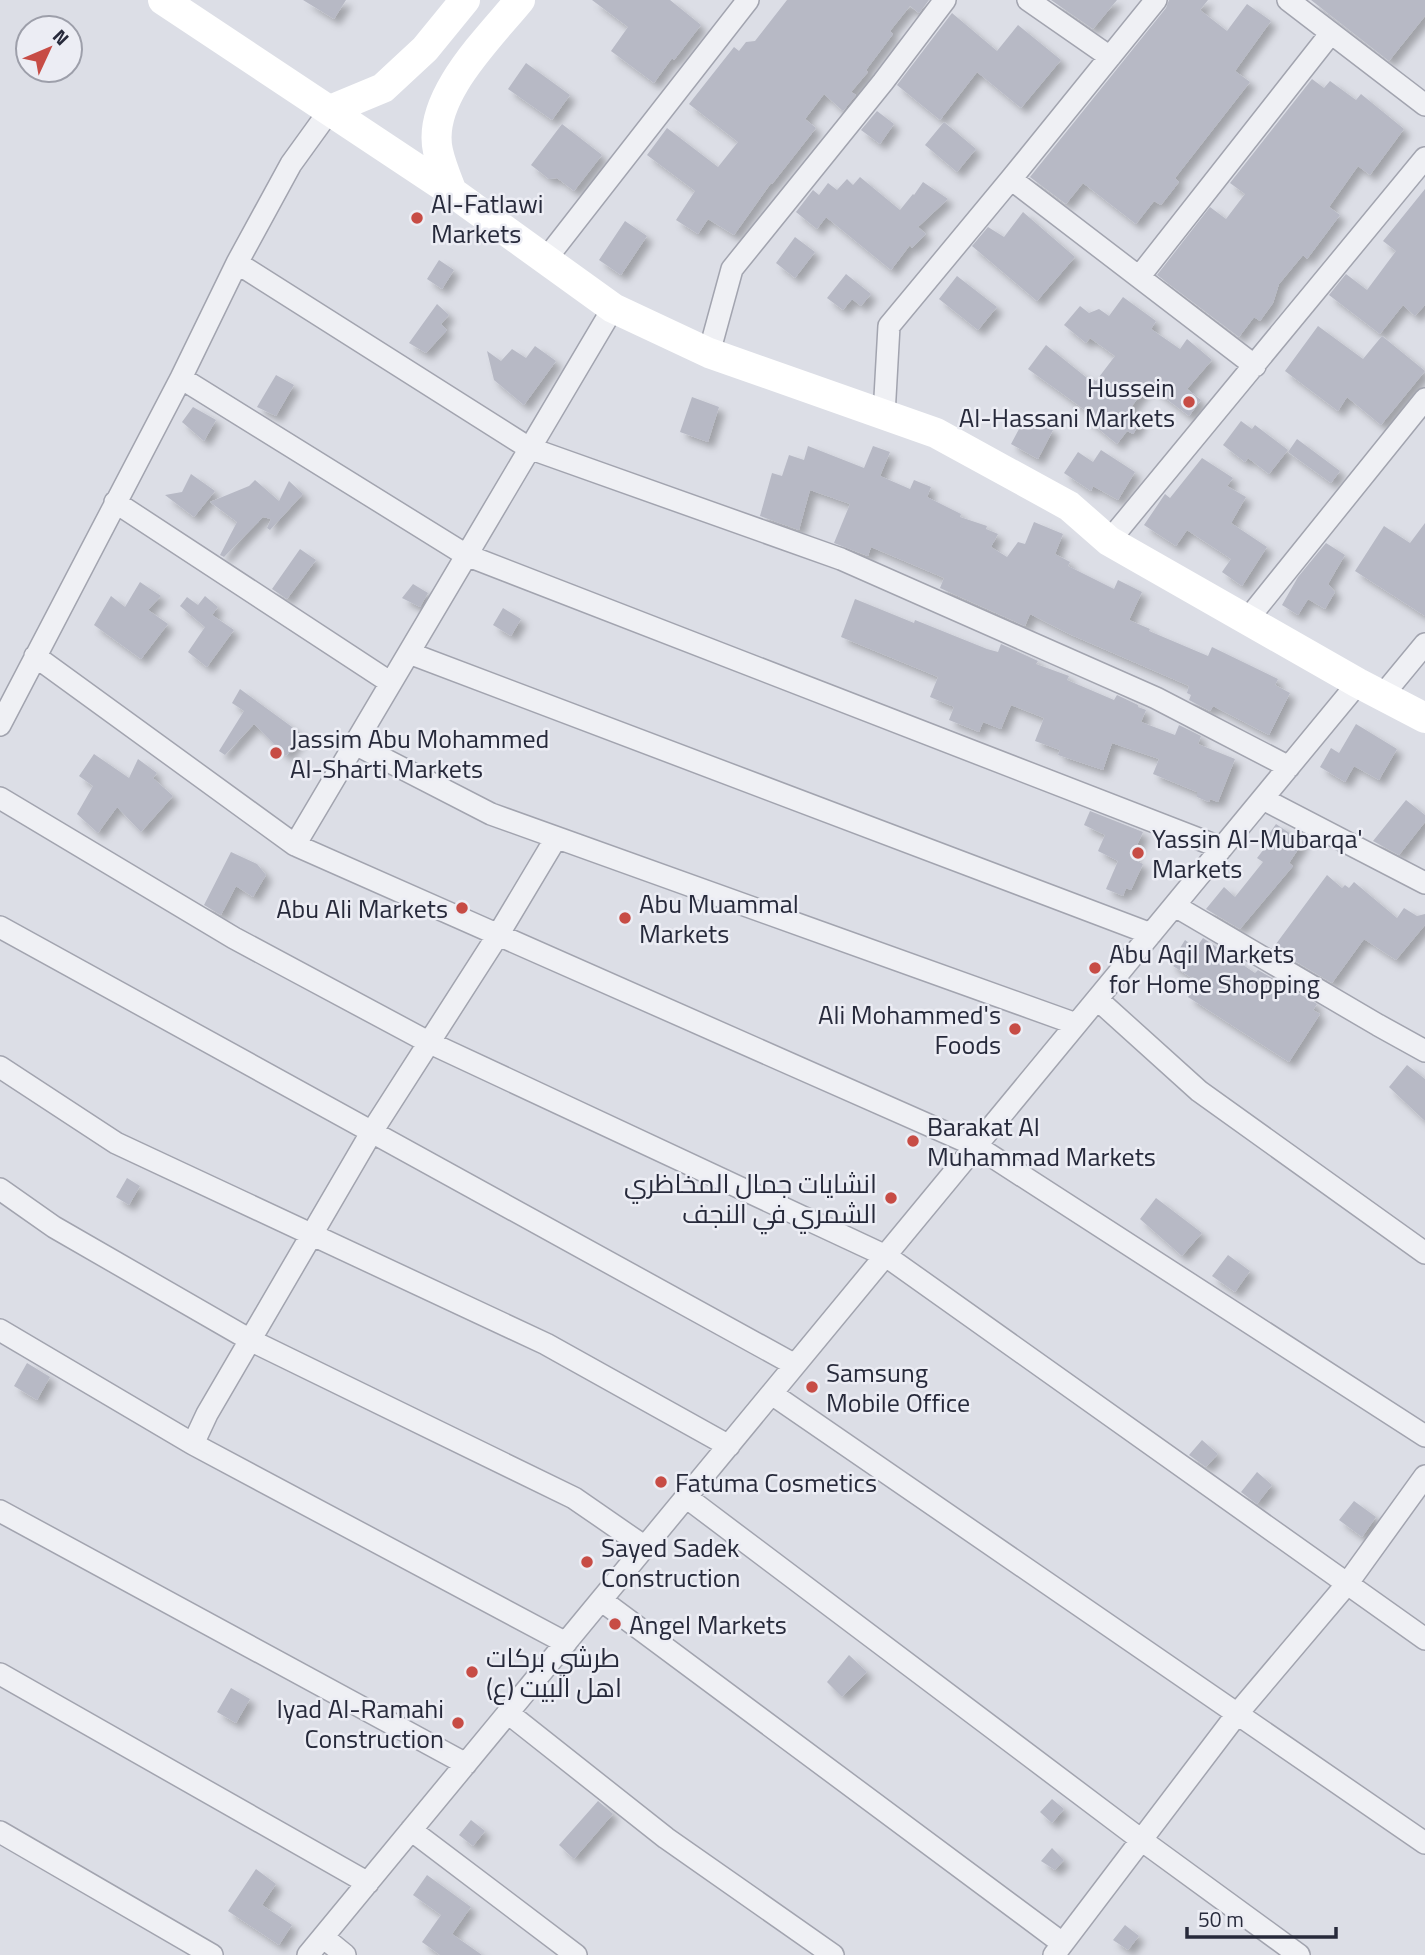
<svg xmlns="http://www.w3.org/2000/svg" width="1425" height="1955" font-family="'Titillium Web',Cairo,sans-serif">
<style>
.building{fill:#b7b9c5;filter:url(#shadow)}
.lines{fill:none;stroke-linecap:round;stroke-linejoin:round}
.street-casing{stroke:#a2a4af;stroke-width:24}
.street{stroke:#eff0f4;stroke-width:21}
.secondary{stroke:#fff;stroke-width:30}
.poi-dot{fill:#c74c45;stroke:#ecedf4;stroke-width:2.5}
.labels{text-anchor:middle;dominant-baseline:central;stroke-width:5;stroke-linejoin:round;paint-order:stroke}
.poi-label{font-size:26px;fill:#272a3b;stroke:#ecedf4;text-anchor:start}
</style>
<defs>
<filter id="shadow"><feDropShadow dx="6" dy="6" stdDeviation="3.5" flood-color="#0004"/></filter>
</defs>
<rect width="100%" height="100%" fill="#dcdee6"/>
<path class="building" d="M 303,0 L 346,0 L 334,19 Z
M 592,0 L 670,0 L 701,25 L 674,60 L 672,58 L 654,83 L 611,51 L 628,27 Z
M 787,0 L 929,0 L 919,13 L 910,6 L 890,31 L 893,34 L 866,70 L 868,72 L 851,92 L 856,95 L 843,111 L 824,94 L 805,119 L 816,128 L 772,184 L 771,183 L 734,235 L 708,219 L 698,234 L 676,220 L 695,191 L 647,155 L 667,128 L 718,167 L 738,142 L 689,104 L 734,47 L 739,51 L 746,42 L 755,41 Z
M 1051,0 L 1117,0 L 1093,29 Z
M 1169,0 L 1208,0 L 1200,10 L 1227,31 L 1247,4 L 1271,21 L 1235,71 L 1250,82 L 1175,178 L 1179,182 L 1161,205 L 1154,201 L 1136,224 L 1083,183 L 1066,204 L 1030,177 L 1166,8 Z
M 1311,0 L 1425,0 L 1425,16 L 1389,61 Z
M 952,13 L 997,51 L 1018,25 L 1061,60 L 1021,108 L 977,72 L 940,120 L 897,85 Z
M 526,63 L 570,95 L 552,120 L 508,89 Z
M 1312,79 L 1324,88 L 1330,81 L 1356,100 L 1361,94 L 1404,129 L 1370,175 L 1358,166 L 1329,207 L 1340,215 L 1307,259 L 1303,255 L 1279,284 L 1273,303 L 1260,321 L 1254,317 L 1239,337 L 1157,275 L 1210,207 L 1226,219 L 1245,194 L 1230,183 Z
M 877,111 L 894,124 L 880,144 L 861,130 Z
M 944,122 L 976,149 L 957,172 L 925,145 Z
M 562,124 L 602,155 L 574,191 L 557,178 L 549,179 L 531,165 Z
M 860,177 L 900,210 L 913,194 L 914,195 L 923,182 L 948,199 L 918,227 L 926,234 L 912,248 L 910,245 L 891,270 L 826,217 L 817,229 L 796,212 L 813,190 L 819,195 L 828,183 L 837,190 L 847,179 L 853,185 Z
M 1425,189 L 1425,305 L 1415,316 L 1403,305 L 1380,334 L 1329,295 L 1346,274 L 1367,290 L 1396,251 L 1383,241 Z
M 1023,212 L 1075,257 L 1037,301 L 972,246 L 988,227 L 1004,237 Z
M 625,221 L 647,236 L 621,275 L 599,260 Z
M 795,237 L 815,252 L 795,278 L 776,263 Z
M 439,260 L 454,270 L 442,289 L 427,279 Z
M 846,274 L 871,294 L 861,306 L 852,299 L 843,310 L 827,298 Z
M 957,276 L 997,307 L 978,330 L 939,299 Z
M 1123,297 L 1156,321 L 1151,329 L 1180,349 L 1187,339 L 1212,360 L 1187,389 L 1201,400 L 1189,416 L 1148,385 L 1128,411 L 1142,420 L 1133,434 L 1127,431 L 1117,444 L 1085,418 L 1089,413 L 1028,369 L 1046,345 L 1087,378 L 1089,376 L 1096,381 L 1115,356 L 1090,338 L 1086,343 L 1064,325 L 1080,306 L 1089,313 L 1099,309 L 1109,316 Z
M 437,304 L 449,315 L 441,324 L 447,330 L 426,353 L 409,343 Z
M 1318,326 L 1363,359 L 1382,336 L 1425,371 L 1381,425 L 1347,397 L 1338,411 L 1285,371 Z
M 535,346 L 556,361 L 524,405 L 494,380 L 487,351 L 501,361 L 512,349 L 526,358 Z
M 276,375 L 294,385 L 276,416 L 257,407 Z
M 692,397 L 719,407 L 708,442 L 680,432 Z
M 193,407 L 216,420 L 204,441 L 182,422 Z
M 1026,416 L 1053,430 L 1038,459 L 1011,444 Z
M 1241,421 L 1252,429 L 1255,425 L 1288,450 L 1269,474 L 1248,458 L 1245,462 L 1223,445 Z
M 1297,439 L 1340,471 L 1331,483 L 1288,452 Z
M 808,446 L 864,468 L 873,446 L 890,452 L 880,476 L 910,489 L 914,480 L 931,487 L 927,497 L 961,514 L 960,517 L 987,526 L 986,529 L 998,534 L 991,547 L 1007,557 L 1018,542 L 1025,544 L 1034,522 L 1063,534 L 1055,554 L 1070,562 L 1068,566 L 1114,589 L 1118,580 L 1142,592 L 1129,620 L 1150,629 L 1149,631 L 1208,656 L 1212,647 L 1278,679 L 1275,685 L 1290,693 L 1269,735 L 1213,706 L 1210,711 L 1189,700 L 1191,695 L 1187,693 L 1189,686 L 1069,634 L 1030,614 L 1025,626 L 940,588 L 944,578 L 871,547 L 868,556 L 834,543 L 850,504 L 810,490 L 799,530 L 760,516 L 772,473 L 782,476 L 789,455 L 804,460 Z
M 1101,450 L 1135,472 L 1118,500 L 1093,486 L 1091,491 L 1064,473 L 1078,452 L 1093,462 Z
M 1202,458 L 1233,478 L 1227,486 L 1246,497 L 1231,523 L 1267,547 L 1242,586 L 1222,572 L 1231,559 L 1187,530 L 1176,546 L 1144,525 L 1165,494 L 1170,498 Z
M 191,474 L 215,491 L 194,517 L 165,495 L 182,492 Z
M 255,480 L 279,501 L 289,481 L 303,494 L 270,530 L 267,528 L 271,519 L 263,517 L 224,557 L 220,555 L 237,522 L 210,502 L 249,486 Z
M 1425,523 L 1425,616 L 1355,571 L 1384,526 L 1410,543 Z
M 1326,543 L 1345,555 L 1328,584 L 1335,592 L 1325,609 L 1308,599 L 1298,615 L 1282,605 L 1298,577 Z
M 300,549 L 316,560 L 287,599 L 272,589 Z
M 140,582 L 161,596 L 148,610 L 168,624 L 141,659 L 94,625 L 111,596 L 125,607 Z
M 413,584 L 428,593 L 420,607 L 402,598 Z
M 205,596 L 218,607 L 212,615 L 234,630 L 207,667 L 188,652 L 205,627 L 180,606 L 187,597 L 198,605 Z
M 855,599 L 914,623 L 915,620 L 987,649 L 998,652 L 1001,644 L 1038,661 L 1036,664 L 1069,676 L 1067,680 L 1114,700 L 1117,695 L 1138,705 L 1138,707 L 1146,710 L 1141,722 L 1175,735 L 1179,725 L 1201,736 L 1198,744 L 1235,759 L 1218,802 L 1210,799 L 1209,802 L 1197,797 L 1197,792 L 1153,774 L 1159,759 L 1112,743 L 1103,770 L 1058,755 L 1060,750 L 1035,741 L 1044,718 L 1011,705 L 1001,729 L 983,722 L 979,732 L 949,720 L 954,707 L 930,697 L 938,677 L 841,637 Z
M 503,608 L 521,619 L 511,636 L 493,625 Z
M 240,689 L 303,735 L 286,756 L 254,724 L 225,755 L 219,751 L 244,711 L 232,703 Z
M 1356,724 L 1397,749 L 1379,780 L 1354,766 L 1345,782 L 1320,767 L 1331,748 L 1339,753 Z
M 94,754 L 129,778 L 138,759 L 157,773 L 153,778 L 173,796 L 141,832 L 117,807 L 98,833 L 77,814 L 93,786 L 79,776 Z
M 1406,800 L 1425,815 L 1425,822 L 1399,855 L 1373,841 Z
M 1090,811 L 1143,832 L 1131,858 L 1143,864 L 1131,890 L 1126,888 L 1123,896 L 1106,889 L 1118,861 L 1098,851 L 1105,835 L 1084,825 Z
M 1276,824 L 1303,842 L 1289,863 L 1293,866 L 1240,929 L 1206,909 L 1224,887 L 1235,897 L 1263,862 L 1257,858 L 1268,844 L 1264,841 Z
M 231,852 L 257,864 L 266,875 L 253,897 L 236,886 L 221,915 L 204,905 Z
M 1327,875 L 1342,888 L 1345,885 L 1349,888 L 1354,882 L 1397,918 L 1404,908 L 1417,916 L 1425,914 L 1425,925 L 1396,960 L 1364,939 L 1332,983 L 1273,948 Z
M 1203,938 L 1255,973 L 1258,970 L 1317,1004 L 1313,1010 L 1320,1014 L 1289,1062 L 1188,997 L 1198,982 L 1170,964 L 1185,940 L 1196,948 Z
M 1407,1065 L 1425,1079 L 1425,1121 L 1389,1087 Z
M 127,1178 L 140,1186 L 129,1205 L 116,1197 Z
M 1156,1198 L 1202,1233 L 1182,1256 L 1140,1219 Z
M 1228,1255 L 1250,1271 L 1235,1292 L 1212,1276 Z
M 27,1363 L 50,1377 L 37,1400 L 14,1386 Z
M 1202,1440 L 1218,1454 L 1206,1467 L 1189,1455 Z
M 1257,1472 L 1272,1485 L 1257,1504 L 1241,1492 Z
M 1354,1501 L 1376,1517 L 1362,1537 L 1339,1520 Z
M 849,1655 L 867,1672 L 842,1697 L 827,1682 Z
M 231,1688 L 250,1699 L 236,1723 L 217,1712 Z
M 1052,1799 L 1064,1809 L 1052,1823 L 1040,1812 Z
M 598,1801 L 613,1814 L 574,1859 L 559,1845 Z
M 471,1820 L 485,1831 L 473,1846 L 459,1835 Z
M 1052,1848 L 1064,1860 L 1055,1870 L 1041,1861 Z
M 256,1869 L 276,1884 L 262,1905 L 292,1925 L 279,1945 L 228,1911 Z
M 427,1875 L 471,1907 L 452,1934 L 482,1955 L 440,1955 L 422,1942 L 441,1915 L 413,1895 Z
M 1125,1925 L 1139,1936 L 1128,1950 L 1113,1940 Z"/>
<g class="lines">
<defs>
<path id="street" d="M 1028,0 L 1110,57
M 1288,0 L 1425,105
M 1011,179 L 1255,366
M 546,259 L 748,0
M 237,263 L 529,448 L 841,559 L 1156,698 L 1289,767
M 1139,277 L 1331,33
M 613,308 L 295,845 L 976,1146 L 1425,1436
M 709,353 L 732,269 L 883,82 L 945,0
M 181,378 L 466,555 L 1222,848
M 884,415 L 889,326 L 1011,179 L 1156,0
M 115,502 L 391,683
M 1109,541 L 1425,158
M 1247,620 L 1425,399
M 409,653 L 1151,934
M 35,656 L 295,845
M 1382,696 L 1425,644
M 0,725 L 181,378 L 237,263 L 291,164 L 330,110
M 355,744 L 491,814 L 1076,1024
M 0,798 L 234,938 L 430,1043 L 886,1256 L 1425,1639
M 1263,799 L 1425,883
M 556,838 L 498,935 L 371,1133 L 207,1414 L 193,1444 L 566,1643
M 1175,906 L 1378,1025 L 1425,1051
M 0,927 L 795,1365
M 1097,999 L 1199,1091 L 1425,1253
M 0,1067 L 116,1143 L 546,1344 L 729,1446
M 0,1189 L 54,1227 L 252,1341 L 574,1498 L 645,1547
M 0,1330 L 193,1444
M 772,1394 L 1425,1843
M 686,1497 L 1140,1839 L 1299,1955
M 0,1511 L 466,1764
M 601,1600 L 1062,1943
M 0,1674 L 368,1883
M 508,1713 L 666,1838 L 833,1955
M 411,1830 L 576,1955
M 0,1832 L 212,1955
M 323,1937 L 345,1955
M 308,1955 L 1358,683
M 1054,1955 L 1237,1714 L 1347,1584 L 1425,1476"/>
</defs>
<use href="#street" class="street-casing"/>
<use href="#street" class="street"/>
<path class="secondary" d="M 163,0 L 452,192 L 613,308 L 709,353 L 936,433 L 1069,506 L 1109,541 L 1358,683 L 1425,718
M 330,110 L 383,88 L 425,49 L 465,0
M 452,192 C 447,179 441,165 438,151 C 426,98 489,38 520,0"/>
</g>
<g class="poi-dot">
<circle cx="417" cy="218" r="7"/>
<circle cx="1189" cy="402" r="7"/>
<circle cx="276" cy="753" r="7"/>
<circle cx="1138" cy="853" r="7"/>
<circle cx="462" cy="908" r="7"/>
<circle cx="625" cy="918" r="7"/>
<circle cx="1095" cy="968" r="7"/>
<circle cx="1015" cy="1029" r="7"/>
<circle cx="913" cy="1141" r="7"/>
<circle cx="891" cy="1198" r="7"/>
<circle cx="812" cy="1387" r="7"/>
<circle cx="661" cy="1482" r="7"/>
<circle cx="587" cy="1562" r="7"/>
<circle cx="615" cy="1624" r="7"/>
<circle cx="472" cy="1672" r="7"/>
<circle cx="458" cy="1723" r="7"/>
</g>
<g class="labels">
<g class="poi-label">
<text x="431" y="203">Al-Fatlawi<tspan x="431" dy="30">Markets</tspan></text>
<text x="1175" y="387" text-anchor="end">Hussein<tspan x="1175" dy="30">Al-Hassani Markets</tspan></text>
<text x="290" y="738">Jassim Abu Mohammed<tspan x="290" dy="30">Al-Sharti Markets</tspan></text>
<text x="1152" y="838">Yassin Al-Mubarqa'<tspan x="1152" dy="30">Markets</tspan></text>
<text x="639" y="903">Abu Muammal<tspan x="639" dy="30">Markets</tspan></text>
<text x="448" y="908" text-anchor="end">Abu Ali Markets</text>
<text x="1109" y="953">Abu Aqil Markets<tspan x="1109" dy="30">for Home Shopping</tspan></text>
<text x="1001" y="1014" text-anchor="end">Ali Mohammed's<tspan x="1001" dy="30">Foods</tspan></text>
<text x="927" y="1126">Barakat Al<tspan x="927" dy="30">Muhammad Markets</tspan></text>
<text x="877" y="1183" text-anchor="end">انشايات جمال المخاظري<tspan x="877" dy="30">الشمري في النجف</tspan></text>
<text x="826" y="1372">Samsung<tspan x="826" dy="30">Mobile Office</tspan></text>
<text x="675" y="1482">Fatuma Cosmetics</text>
<text x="601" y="1547">Sayed Sadek<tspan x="601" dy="30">Construction</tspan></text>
<text x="629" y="1624">Angel Markets</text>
<text x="486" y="1657">طرشي بركات<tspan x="486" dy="30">اهل البيت (ع)</tspan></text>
<text x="444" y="1708" text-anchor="end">Iyad Al-Ramahi<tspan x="444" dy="30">Construction</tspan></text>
</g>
</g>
<g transform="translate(49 49) rotate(46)"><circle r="33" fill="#ecedf4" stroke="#9d9faa" stroke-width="2"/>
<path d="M0-5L12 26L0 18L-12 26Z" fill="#c74c45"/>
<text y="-10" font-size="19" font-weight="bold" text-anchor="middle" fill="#272a3b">N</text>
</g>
<path d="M1187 1927v10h149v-10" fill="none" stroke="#272a3b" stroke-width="3.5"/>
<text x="1198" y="1927" font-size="21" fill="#272a3b" stroke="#ecedf4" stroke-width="5" paint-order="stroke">50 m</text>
</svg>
